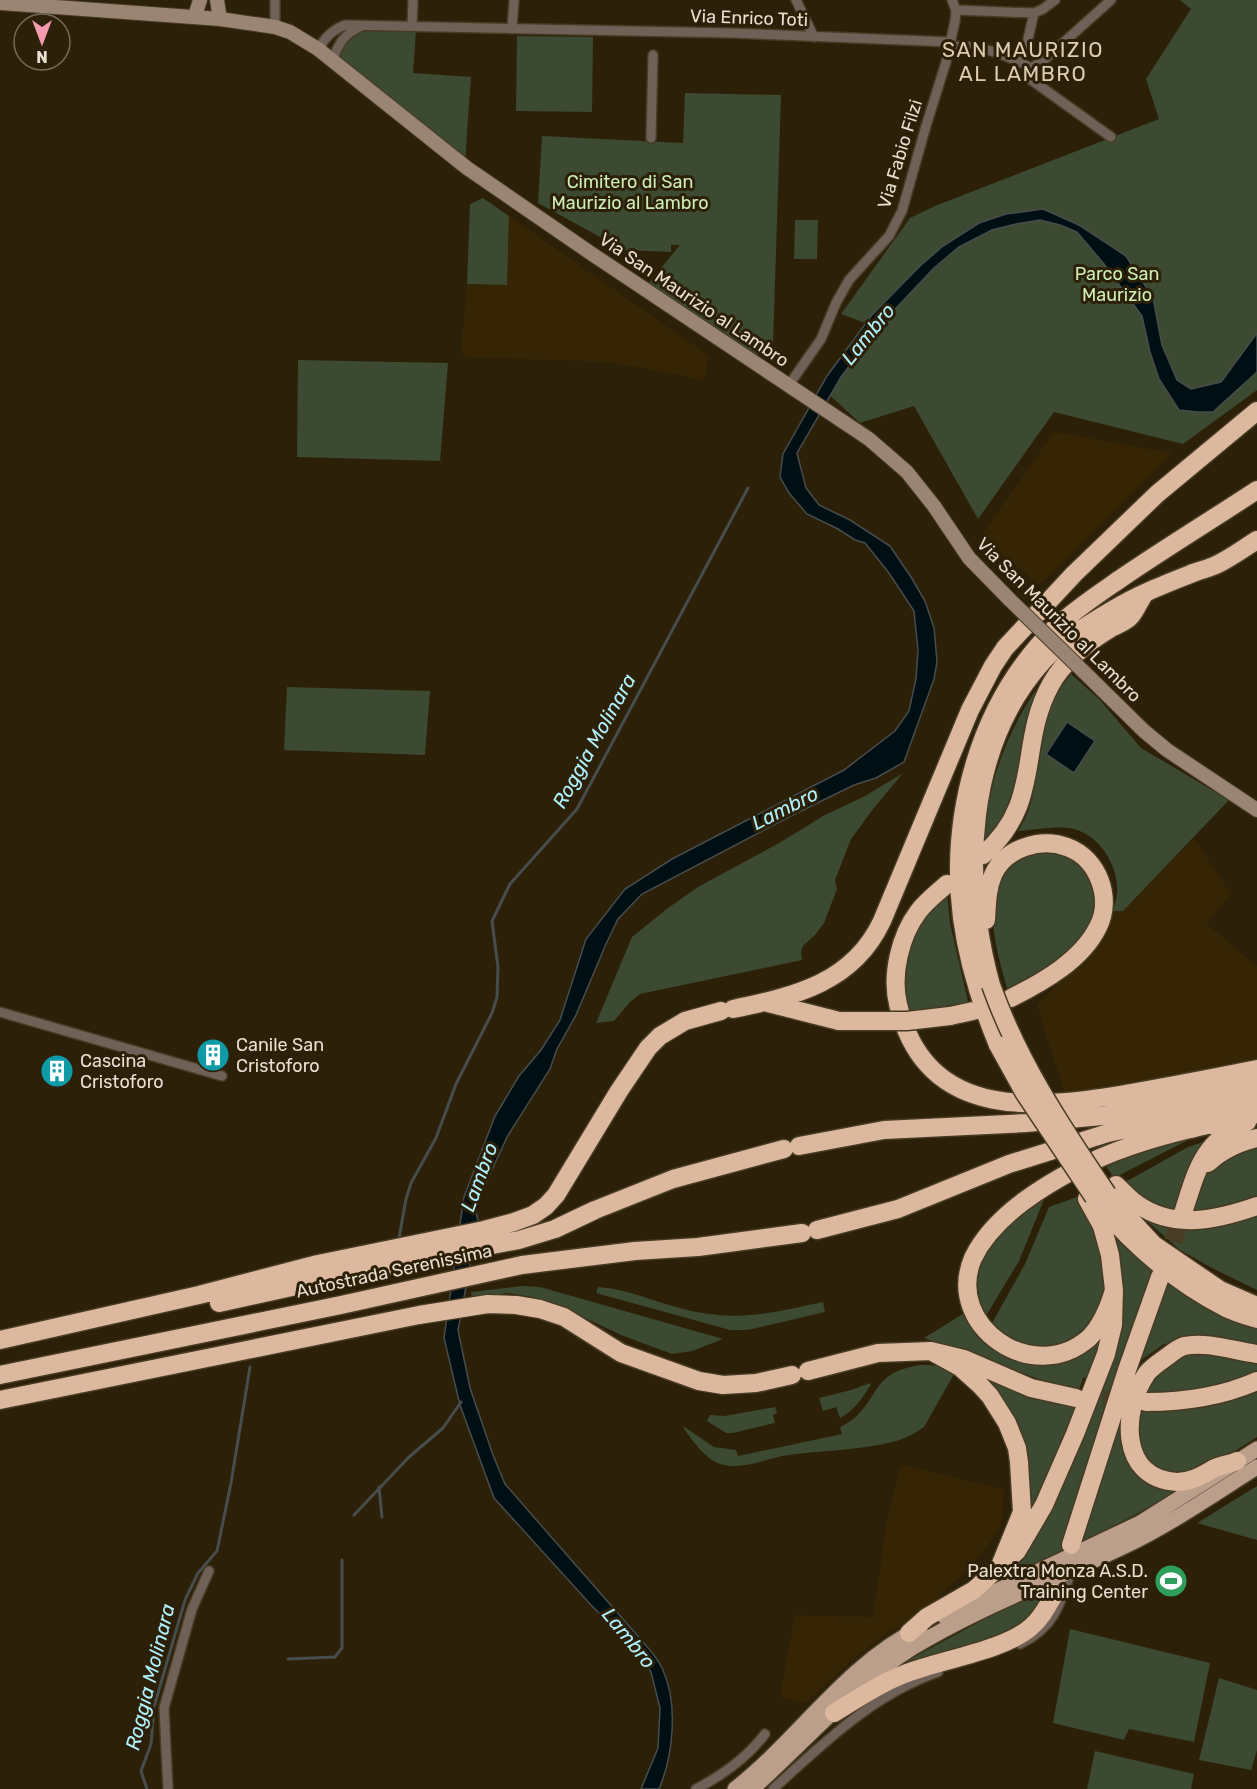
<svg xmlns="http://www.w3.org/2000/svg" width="1257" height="1789" font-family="Rubik,sans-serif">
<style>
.built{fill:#362505}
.green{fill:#3b4a31}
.water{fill:#000f13;stroke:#464d4c;stroke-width:1.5}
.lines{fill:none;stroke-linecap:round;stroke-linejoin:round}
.stream{stroke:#464d4c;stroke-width:3}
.highway-tunnel{stroke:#493d26;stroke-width:18;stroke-dasharray:18 9;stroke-linecap:butt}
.street-casing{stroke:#473b24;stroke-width:12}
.secondary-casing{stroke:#473b24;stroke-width:16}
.primary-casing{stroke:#473b24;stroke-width:18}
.highway-casing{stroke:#473b24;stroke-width:21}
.street{stroke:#6f6157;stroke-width:9}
.secondary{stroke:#9a8474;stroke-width:14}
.primary{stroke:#bc9f8a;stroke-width:15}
.highway{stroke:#dbb89e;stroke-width:18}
.secondary-bridge-casing{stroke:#473b24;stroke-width:16;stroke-linecap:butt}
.highway-bridge-casing{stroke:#473b24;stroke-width:21;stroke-linecap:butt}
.secondary-bridge{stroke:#9a8474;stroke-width:14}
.highway-bridge{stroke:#dbb89e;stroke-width:18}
.labels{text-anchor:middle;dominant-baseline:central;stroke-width:6;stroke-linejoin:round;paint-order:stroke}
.street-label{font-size:18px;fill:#e8dfd1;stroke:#2d2008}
.park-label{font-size:18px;fill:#cdeeb5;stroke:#2d2008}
.poi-label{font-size:18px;fill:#e8dfd1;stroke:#2d2008;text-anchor:start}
.water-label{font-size:20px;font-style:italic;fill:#b0f0fc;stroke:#2d2008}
.quarter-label{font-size:21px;letter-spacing:1.5px;fill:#ddccb0;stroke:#2d2008}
</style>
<rect width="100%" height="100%" fill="#2d2008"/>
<path class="built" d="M 509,216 L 709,356 L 704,380 L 611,362 L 465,357 L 461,353 L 467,284 L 507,285 Z
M 1054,432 L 1172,453 L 1043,582 L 1038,584 L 981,536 Z
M 1194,838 L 1231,894 L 1206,923 L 1257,967 L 1257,1063 L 1065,1094 L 1037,1005 L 1100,941 L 1107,928 L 1113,911 L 1123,911 Z
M 901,1465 L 1004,1489 L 1002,1523 L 998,1532 L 967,1571 L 940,1594 L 936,1606 L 888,1632 L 851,1661 L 805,1703 L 780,1697 L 795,1615 L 873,1617 L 888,1514 Z"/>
<path class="green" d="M 1180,0 L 1257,0 L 1257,390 L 1183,444 L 1054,412 L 978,519 L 914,406 L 860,423 L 825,391 L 871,325 L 841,314 L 910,218 L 935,206 L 1159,119 L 1146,79 L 1191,9 Z
M 359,30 L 416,31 L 413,73 L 471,77 L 465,162 L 339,62 C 338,43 344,40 359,30 Z
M 517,36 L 593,37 L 592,112 L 516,111 Z
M 685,93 L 781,95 L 773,345 L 751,359 L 647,285 L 680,245 L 671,245 L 671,252 L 624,250 L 538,203 L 542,136 L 683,143 Z
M 483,198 L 509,216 L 507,285 L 467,284 L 470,204 Z
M 795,220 L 818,220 L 817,259 L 794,259 Z
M 298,360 L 448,363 L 440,461 L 297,457 Z
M 1059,660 L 1015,800 L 984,845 C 987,775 1014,712 1059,660 Z
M 1071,674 L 1099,699 L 1141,748 L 1229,800 L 1123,911 L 1113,911 C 1114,906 1117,899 1117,893 C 1119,866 1100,836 1074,829 C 1059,825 1034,830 1018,831 C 1040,798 1033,767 1041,731 C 1046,708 1057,692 1071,674 Z
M 287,687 L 430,691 L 425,755 L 284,750 Z
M 903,773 L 873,809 L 851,839 L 835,880 L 837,889 L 824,923 L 815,935 L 803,946 L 801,951 L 802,960 L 640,994 L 630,1002 L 614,1021 L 596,1023 L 632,937 L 668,908 L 698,887 L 781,842 L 823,816 L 865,796 Z
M 1043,849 L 1078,859 L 1098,888 L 1097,921 L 1050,972 L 1008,991 C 998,958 978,888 1009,863 C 1017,856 1033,853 1043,849 Z
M 947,893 L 950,923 L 969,1006 L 904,1016 L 904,953 L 922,916 Z
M 1228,1123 L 1175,1217 L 1117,1183 L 1129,1180 L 1188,1147 L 1209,1140 L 1208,1133 L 1194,1137 L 1114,1178 L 1102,1160 Z
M 1257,1143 L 1257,1204 L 1185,1218 L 1194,1190 L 1209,1168 Z
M 1045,1197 L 1019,1261 L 986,1316 L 981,1309 L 976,1275 L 990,1242 L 1028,1205 Z
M 1077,1197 L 1090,1217 L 1102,1248 L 1107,1285 L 1092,1327 L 1060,1348 L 1019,1346 L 991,1325 L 1025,1264 L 1049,1207 Z
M 1139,1214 L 1217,1225 L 1257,1217 L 1257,1290 L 1214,1269 L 1180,1250 Z
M 1115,1238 L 1154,1273 L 1063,1552 L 990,1589 L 988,1584 L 1025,1550 L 1106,1371 L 1112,1242 Z
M 1167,1283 L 1257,1327 L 1257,1348 L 1202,1339 L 1164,1344 L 1140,1361 L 1135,1357 Z
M 522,1286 L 540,1287 L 723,1339 L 692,1351 L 672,1354 L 621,1335 L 558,1305 L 532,1297 L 508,1293 L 472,1297 L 471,1292 Z
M 598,1287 C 629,1289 657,1303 687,1310 C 739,1322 772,1313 823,1302 L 825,1312 L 748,1330 L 730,1330 L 596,1293 Z
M 966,1312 L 974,1328 L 990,1346 L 1010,1358 L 1039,1363 L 1106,1326 L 1090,1376 L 1083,1378 L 1078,1393 L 924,1338 Z
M 1204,1352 L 1257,1359 L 1257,1374 L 1219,1388 L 1144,1396 C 1155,1369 1174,1355 1204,1352 Z
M 919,1365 C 931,1365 945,1364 954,1374 L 924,1427 C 916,1433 906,1438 896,1441 C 859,1451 820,1450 782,1456 C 764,1460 743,1469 724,1465 C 707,1462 693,1441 684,1429 L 683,1426 L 714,1447 L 736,1450 L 738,1456 L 842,1434 L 840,1427 C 871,1413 870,1387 892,1374 C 900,1369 910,1367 919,1365 Z
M 969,1365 L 1081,1403 L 1028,1524 L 1028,1467 Z
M 870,1383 L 871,1385 C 861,1399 855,1410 840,1418 L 836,1407 L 823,1411 L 819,1398 L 851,1390 Z
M 1130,1384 C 1130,1397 1130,1461 1134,1469 C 1143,1484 1163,1489 1179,1492 L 1080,1543 Z
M 1257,1387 L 1257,1437 L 1224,1458 L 1177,1477 L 1147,1465 L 1133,1436 L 1140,1408 Z
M 775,1407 L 777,1413 L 773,1415 L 775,1423 L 733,1433 L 726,1433 L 707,1421 L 710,1415 L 724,1416 Z
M 1257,1486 L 1257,1540 L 1197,1523 Z
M 1043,1591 L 1049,1595 L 1034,1618 L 1014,1632 L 888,1671 L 1009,1606 Z
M 1070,1629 L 1210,1663 L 1194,1742 L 1129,1729 L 1124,1740 L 1053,1723 Z
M 1219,1678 L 1257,1690 L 1257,1750 L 1251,1770 L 1199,1760 Z
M 1095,1751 L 1194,1774 L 1191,1789 L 1087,1789 Z"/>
<path class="water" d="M 1043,209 L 1079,225 L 1126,256 L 1153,298 L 1162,345 L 1177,380 L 1191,389 L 1221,382 L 1257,333 L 1257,372 L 1213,412 L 1197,412 L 1179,410 L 1159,379 L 1150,352 L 1142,316 L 1104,264 L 1077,232 L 1060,225 L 1040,220 L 1016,224 L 992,230 L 959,247 L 934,268 L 881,324 L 841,377 L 797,453 L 806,488 L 819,505 L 850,520 L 890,546 L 911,577 L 925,601 L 934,628 L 937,662 L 934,679 L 904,762 L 876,778 L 854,785 L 795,814 L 642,894 L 618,919 L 606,944 L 576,1015 L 557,1049 L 550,1069 L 507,1137 L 475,1207 L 478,1221 L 458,1330 L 470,1388 L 493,1455 L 505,1484 L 649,1649 C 654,1655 659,1662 662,1668 C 679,1703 673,1756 659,1789 L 641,1789 L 658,1748 L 660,1708 L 651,1672 L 638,1652 L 591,1605 L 494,1498 L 460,1405 L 444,1338 L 464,1197 L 495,1116 L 519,1076 L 541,1050 L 560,1020 L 586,939 L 625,889 L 672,859 L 844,770 L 895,731 L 909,711 L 916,679 L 918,650 L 914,611 L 889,573 L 865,543 L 855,540 L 838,529 L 807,514 L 789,493 L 780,477 L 783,454 L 827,376 L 872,315 L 920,266 L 943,246 L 979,223 L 1006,214 Z
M 1067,722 L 1095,741 L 1074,773 L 1046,754 Z"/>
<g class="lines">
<path class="stream" d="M 399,1238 L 406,1199 L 411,1183 L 436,1138 L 456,1084 L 492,1013 L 497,997 L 498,967 L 492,921 L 510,884 L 577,809 L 748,488
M 379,1487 L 382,1517
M 354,1515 L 409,1457 L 443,1428 L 461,1402
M 288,1659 L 335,1657 L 342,1648 L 342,1560
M 147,1789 L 141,1771 L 151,1744 L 154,1707 L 185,1600 L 198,1573 L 217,1551 L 231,1483 L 250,1367"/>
<path class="highway-tunnel" d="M 1164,1267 L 1183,1213
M 1076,1398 L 1131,1401"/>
<defs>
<path id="street" d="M 796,0 L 814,37
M 956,10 L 1034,13 L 1043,9 L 1055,0
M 412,26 L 413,0
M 275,27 L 275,0
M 512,29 L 514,0
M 949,47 C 977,43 1007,55 1031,68 L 1030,79 L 1111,137
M 318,49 C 326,37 332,30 345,25 L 731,33 L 951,42
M 333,60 C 338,44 344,34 360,27
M 1018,61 L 1025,52 L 1034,13
M 1031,68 L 1044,60 L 1111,0
M 651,138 L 653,55
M 789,385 L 821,339 L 836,303 L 849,280 L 889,236 L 902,211 L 926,126 L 946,62 L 955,21 L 956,10 L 952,0
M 0,1012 L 222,1076
M 1020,1644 C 1054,1628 1060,1605 1071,1571
M 168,1789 L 164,1708 L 192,1609 L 209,1571
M 696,1789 C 723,1775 746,1759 765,1734
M 773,1789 C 824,1743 872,1695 938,1672"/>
<path id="secondary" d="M 217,0 L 220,19
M 0,3 L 220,19 L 275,27 L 290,32 L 318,49 L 467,168 L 592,254 L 869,439 L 907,472 L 934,506 L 969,558 L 1010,600
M 195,16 L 200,0
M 1083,671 L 1144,731 L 1167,750 L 1257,810"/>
<path id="primary" d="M 944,1616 L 1140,1523 L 1257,1449
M 735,1789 C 799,1739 845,1665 920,1628
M 752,1789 C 804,1743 853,1685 912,1648 C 979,1607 1054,1580 1125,1546 C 1171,1524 1214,1494 1257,1467"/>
<path id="highway" d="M 983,855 C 1044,802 1017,745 1051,684 C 1065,659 1088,642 1111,628 C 1117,625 1126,622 1131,616 C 1136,610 1140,600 1145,593
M 947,884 C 937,893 926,901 918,912 C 900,936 891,975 898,1004 C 926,1124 1041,1109 1136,1092 C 1176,1085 1217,1077 1257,1069
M 986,920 C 987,904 987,889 993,875 C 1005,848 1041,837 1067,847 C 1098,858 1113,898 1098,927 C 1082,960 1043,982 1011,998
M 991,985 C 962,879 965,746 1044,660 C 1062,640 1090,623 1114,609 C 1139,594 1165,584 1193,573 C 1201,570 1210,568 1218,564 C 1232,557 1244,548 1257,540
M 768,1003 L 839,1021
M 733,1009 C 795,996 853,983 882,921 L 970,710 L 993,666 L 1005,648 L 1074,574 L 1157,494 L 1257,411
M 950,1016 L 973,1011
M 998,1045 C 981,1004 968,962 962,918 C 949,815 979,703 1054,629 C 1075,609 1100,593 1123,577 C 1167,547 1213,519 1257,490
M 799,1146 L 884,1130 L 1026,1123 L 1102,1116 L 1257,1084
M 1208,1163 C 1223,1149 1238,1143 1257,1138
M 1116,1185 C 1123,1191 1129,1199 1137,1204 C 1174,1230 1217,1220 1257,1206
M 1107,1194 L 1154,1245 L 1220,1290 L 1257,1306
M 1098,1203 C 1133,1245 1177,1283 1226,1308 C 1236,1313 1247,1316 1257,1319
M 1183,1213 C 1197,1170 1202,1142 1247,1122
M 817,1230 L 898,1209 L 1009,1164 L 1108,1133 L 1257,1101
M 1114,1290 C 1109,1307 1102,1325 1089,1338 C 1033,1387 944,1326 973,1258 C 984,1235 1004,1216 1024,1201 C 1098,1147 1170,1133 1257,1114
M 219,1303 L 423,1258 L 519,1240 L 555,1229 L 595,1210 L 673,1179 L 784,1149
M 0,1340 L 199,1295 L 318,1264 L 484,1230 L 514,1222 L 533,1215 L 546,1206 L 556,1195 L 619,1091 L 648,1048 L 660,1036 L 685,1021 L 721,1011
M 808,1371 L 878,1353 L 931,1351 L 964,1359 L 1031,1388 L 1076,1398
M 0,1375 L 341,1305 L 522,1265 L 635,1251 L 698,1247 L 802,1233
M 0,1400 L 419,1315 L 488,1304 L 516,1305 L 540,1309 L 564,1317 L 621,1353 L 699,1381 L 723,1385 L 756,1383 L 792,1375
M 1146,1402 C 1185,1402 1221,1397 1257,1381
M 1237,1461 C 1230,1464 1222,1465 1215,1468 C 1202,1475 1192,1482 1177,1482 C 1118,1479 1122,1409 1147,1373 C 1153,1366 1161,1361 1168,1356 C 1173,1352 1178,1348 1184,1346 C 1206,1341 1235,1351 1257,1354
M 1071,1545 L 1127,1370 L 1160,1277
M 1000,1566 L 1017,1551 L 1044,1505 L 1075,1434 L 1106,1354 L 1113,1325 L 1114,1290 L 1110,1255 L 1102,1226 L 1087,1199
M 909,1633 L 927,1617 L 974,1590 L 1000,1566 L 1022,1512 L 1019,1462 L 1017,1448 L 1007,1423 L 990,1396 L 980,1385 L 960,1367 L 931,1351
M 834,1713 C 856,1700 878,1684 902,1675 C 938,1660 1004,1651 1031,1627 C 1042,1618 1048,1605 1055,1593"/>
</defs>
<use href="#street" class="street-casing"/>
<use href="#secondary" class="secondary-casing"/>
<use href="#primary" class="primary-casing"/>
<use href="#highway" class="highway-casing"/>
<use href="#street" class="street"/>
<use href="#secondary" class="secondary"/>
<use href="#primary" class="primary"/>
<use href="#highway" class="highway"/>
<defs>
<path id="secondary-bridge" d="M 1010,600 L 1083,671"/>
<path id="highway-bridge" d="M 991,985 C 1018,1061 1062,1128 1107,1194
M 839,1021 L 907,1021 L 950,1016
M 998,1045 L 1024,1092 L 1094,1197"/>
</defs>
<use href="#secondary-bridge" class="secondary-bridge-casing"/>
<use href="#highway-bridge" class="highway-bridge-casing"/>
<use href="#secondary-bridge" class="secondary-bridge"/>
<use href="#highway-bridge" class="highway-bridge"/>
</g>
<defs>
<symbol id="building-disc" viewBox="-11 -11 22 22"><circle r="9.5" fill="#0f9aa8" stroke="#2d2008"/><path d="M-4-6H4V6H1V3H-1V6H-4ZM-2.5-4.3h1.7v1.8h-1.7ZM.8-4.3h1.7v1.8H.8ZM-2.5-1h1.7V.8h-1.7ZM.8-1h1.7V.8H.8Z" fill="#fff"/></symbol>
<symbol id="stadium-disc" viewBox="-11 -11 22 22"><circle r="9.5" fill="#2e9e5b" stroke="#2d2008"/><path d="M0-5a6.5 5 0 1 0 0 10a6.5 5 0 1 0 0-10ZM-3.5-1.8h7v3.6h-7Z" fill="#fff"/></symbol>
</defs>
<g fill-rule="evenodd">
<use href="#building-disc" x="194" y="1036" width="38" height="38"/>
<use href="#building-disc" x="38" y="1052" width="38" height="38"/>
<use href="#stadium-disc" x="1152" y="1562" width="38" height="38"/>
</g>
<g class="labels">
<g class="street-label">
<text transform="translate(749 18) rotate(2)">Via Enrico Toti</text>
<text transform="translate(900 154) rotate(-73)">Via Fabio Filzi</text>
<text transform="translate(694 300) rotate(34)">Via San Maurizio al Lambro</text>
<text transform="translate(1059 620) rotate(45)">Via San Maurizio al Lambro</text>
<text transform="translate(394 1271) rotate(-12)">Autostrada Serenissima</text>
</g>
<g class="park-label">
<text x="630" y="182">Cimitero di San<tspan x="630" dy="21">Maurizio al Lambro</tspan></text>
<text x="1117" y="274">Parco San<tspan x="1117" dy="21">Maurizio</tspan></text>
</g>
<g class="poi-label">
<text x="236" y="1045">Canile San<tspan x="236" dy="21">Cristoforo</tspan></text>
<text x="80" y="1061">Cascina<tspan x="80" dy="21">Cristoforo</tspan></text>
<text x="1148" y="1571" text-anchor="end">Palextra Monza A.S.D.<tspan x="1148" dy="21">Training Center</tspan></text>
</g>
<g class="water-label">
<text transform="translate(868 334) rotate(-51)">Lambro</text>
<text transform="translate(594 741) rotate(-61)">Roggia Molinara</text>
<text transform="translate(785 808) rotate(-27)">Lambro</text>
<text transform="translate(479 1177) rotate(-70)">Lambro</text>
<text transform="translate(629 1638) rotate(51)">Lambro</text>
<text transform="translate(150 1677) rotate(-76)">Roggia Molinara</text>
</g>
<g class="quarter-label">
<text x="1023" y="49">SAN MAURIZIO<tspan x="1023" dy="24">AL LAMBRO</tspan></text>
</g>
</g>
<g transform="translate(42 42) rotate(180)"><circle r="28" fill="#2d2008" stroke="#786c58" stroke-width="1.5"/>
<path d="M0-4.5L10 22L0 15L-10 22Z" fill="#f29aae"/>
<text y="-9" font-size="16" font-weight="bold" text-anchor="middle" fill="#e8dfd1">N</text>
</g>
</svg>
